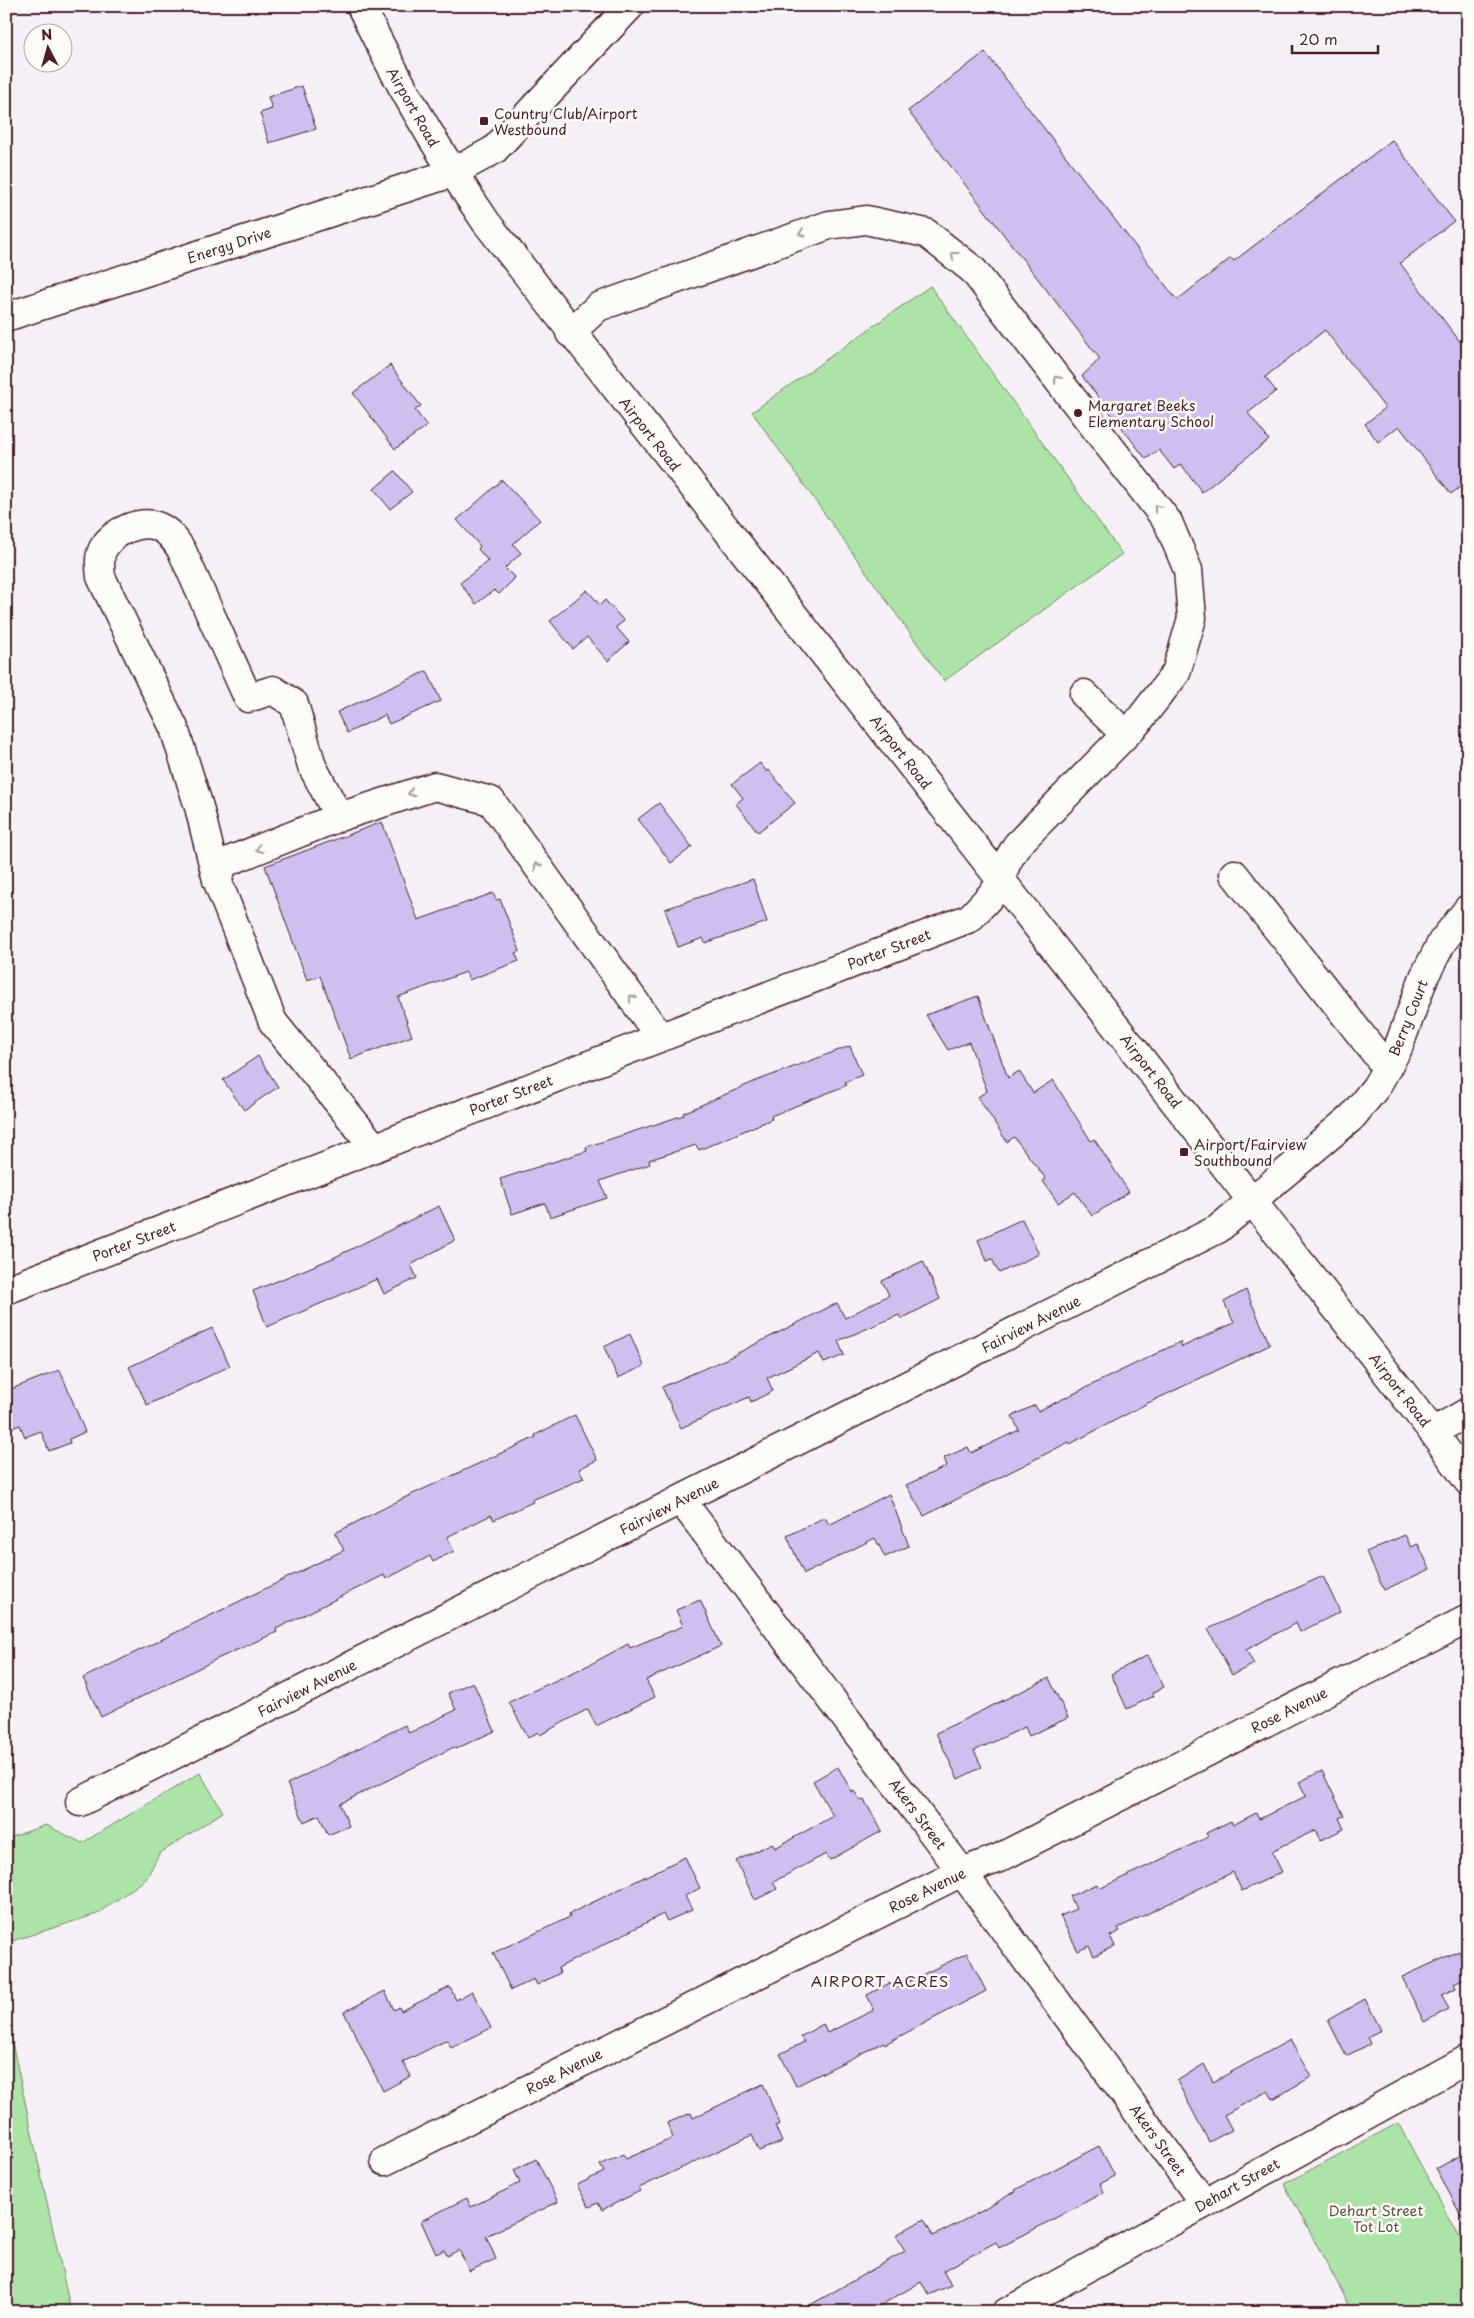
<svg xmlns="http://www.w3.org/2000/svg" width="1474" height="2318" font-family="'Playpen Sans',sans-serif">
<style>
.green{fill:#ace4a8;stroke:#7b826a}
.building{fill:#cebff0;stroke:#4a1f2b}
.lines{fill:none;stroke-linecap:round;stroke-linejoin:round}
.minor-casing{stroke:#4a1f2b;stroke-width:31}
.minor{stroke:#fdfcf7;stroke-width:28}
.oneway{stroke:#ac999b}
.poi-dot{fill:#4a1f2b;stroke:#fdfcf7;stroke-width:2}
.labels{text-anchor:middle;dominant-baseline:central;stroke-width:5;stroke-linejoin:round;paint-order:stroke}
.street-label{font-size:14px;fill:#4a1f2b;stroke:#fdfcf7}
.poi-label{font-size:14px;fill:#4a1f2b;stroke:#fdfcf7;text-anchor:start}
.park-label{font-size:14px;fill:#62504a;stroke:#fdfcf7}
.neighbourhood-label{font-size:15px;letter-spacing:1px;fill:#4a1f2b;stroke:#fdfcf7}
</style>
<rect width="100%" height="100%" fill="#f4f0f6"/>
<filter id="ink" filterUnits="userSpaceOnUse"><feTurbulence type="fractalNoise" baseFrequency=".02" numOctaves="2"/><feDisplacementMap in="SourceGraphic" scale="10" xChannelSelector="R" yChannelSelector="G"/><feConvolveMatrix kernelMatrix="1 2 1 2 8 2 1 2 1" color-interpolation-filters="sRGB"/></filter>
<g filter="url(#ink)">
<path class="green" d="M 930,286 L 1122,554 L 944,681 L 752,412 Z
M 200,1773 L 223,1812 L 159,1854 L 146,1879 L 97,1914 L 6,1943 L 6,1839 L 46,1825 L 82,1843 Z
M 6,2015 L 71,2312 L 6,2312 Z
M 1398,2123 L 1468,2252 L 1468,2312 L 1353,2312 L 1284,2184 Z"/>
<path class="building" d="M 985,52 L 1177,300 L 1231,258 L 1234,261 L 1392,140 L 1454,221 L 1400,263 L 1468,352 L 1468,481 L 1451,494 L 1399,426 L 1378,442 L 1365,424 L 1385,408 L 1325,330 L 1265,377 L 1276,391 L 1248,413 L 1269,440 L 1202,492 L 1181,464 L 1174,469 L 1159,450 L 1146,459 L 1082,376 L 1100,359 L 908,111 Z
M 302,86 L 316,129 L 269,143 L 260,113 L 272,109 L 268,97 Z
M 390,365 L 421,406 L 415,410 L 427,426 L 395,449 L 353,393 Z
M 395,471 L 412,492 L 390,509 L 374,489 Z
M 502,480 L 540,520 L 513,544 L 521,553 L 505,568 L 515,578 L 499,594 L 494,590 L 476,604 L 460,583 L 488,561 L 478,549 L 480,546 L 457,520 Z
M 587,590 L 600,605 L 605,600 L 624,621 L 616,627 L 629,642 L 608,661 L 587,637 L 573,649 L 550,621 Z
M 427,671 L 441,701 L 389,724 L 385,715 L 347,733 L 337,712 Z
M 760,763 L 767,772 L 769,770 L 795,803 L 758,832 L 736,804 L 743,798 L 732,784 Z
M 659,803 L 692,847 L 671,863 L 638,819 Z
M 382,822 L 418,920 L 493,893 L 496,900 L 500,899 L 520,951 L 515,953 L 519,961 L 469,980 L 466,972 L 398,997 L 412,1036 L 351,1059 L 320,976 L 307,980 L 265,866 Z
M 753,879 L 767,922 L 705,943 L 703,938 L 678,947 L 665,909 Z
M 978,996 L 1008,1078 L 1019,1071 L 1033,1093 L 1053,1080 L 1091,1141 L 1094,1139 L 1129,1192 L 1092,1216 L 1075,1192 L 1058,1203 L 1043,1181 L 1046,1179 L 1014,1137 L 1007,1142 L 978,1097 L 987,1091 L 969,1042 L 948,1050 L 926,1015 Z
M 850,1046 L 862,1075 L 845,1082 L 847,1085 L 771,1116 L 772,1119 L 699,1150 L 696,1145 L 649,1160 L 650,1164 L 600,1181 L 607,1198 L 550,1217 L 545,1203 L 512,1214 L 500,1179 L 587,1151 L 586,1147 L 684,1115 L 683,1113 L 756,1081 Z
M 258,1056 L 278,1087 L 244,1110 L 223,1080 Z
M 439,1206 L 455,1240 L 411,1265 L 417,1278 L 384,1294 L 377,1279 L 267,1327 L 253,1291 L 333,1258 Z
M 1022,1219 L 1039,1254 L 999,1273 L 992,1259 L 987,1261 L 978,1240 Z
M 923,1261 L 940,1299 L 901,1319 L 899,1315 L 838,1341 L 844,1355 L 824,1363 L 819,1353 L 767,1378 L 773,1391 L 751,1402 L 749,1397 L 681,1428 L 662,1387 L 726,1359 L 837,1303 L 845,1318 L 889,1295 L 882,1281 Z
M 1246,1290 L 1270,1345 L 1146,1404 L 1070,1444 L 1069,1442 L 924,1516 L 906,1485 L 947,1466 L 944,1458 L 968,1447 L 971,1453 L 1019,1430 L 1012,1416 L 1035,1405 L 1038,1411 L 1180,1342 L 1182,1347 L 1234,1323 L 1224,1302 Z
M 212,1328 L 230,1366 L 147,1405 L 129,1367 Z
M 630,1334 L 644,1366 L 618,1378 L 604,1347 Z
M 60,1370 L 85,1432 L 69,1439 L 70,1443 L 49,1451 L 41,1431 L 25,1437 L 20,1425 L 6,1430 L 6,1391 Z
M 575,1415 L 597,1460 L 579,1469 L 584,1478 L 532,1500 L 533,1502 L 494,1520 L 491,1515 L 447,1537 L 454,1551 L 433,1562 L 430,1556 L 386,1579 L 384,1575 L 276,1629 L 277,1632 L 219,1658 L 101,1717 L 83,1678 L 344,1550 L 335,1533 L 402,1499 L 536,1437 L 535,1435 Z
M 889,1494 L 909,1546 L 885,1557 L 875,1538 L 804,1574 L 787,1536 L 825,1517 L 829,1525 Z
M 1405,1535 L 1411,1547 L 1418,1544 L 1430,1569 L 1384,1590 L 1366,1552 Z
M 1323,1576 L 1340,1612 L 1300,1632 L 1296,1623 L 1246,1650 L 1254,1664 L 1232,1675 L 1208,1629 Z
M 700,1600 L 721,1646 L 646,1680 L 655,1697 L 596,1726 L 588,1709 L 540,1735 L 538,1732 L 528,1738 L 509,1702 L 591,1664 L 628,1644 L 630,1648 L 683,1626 L 676,1610 Z
M 1148,1655 L 1164,1687 L 1152,1693 L 1154,1696 L 1127,1709 L 1111,1674 Z
M 1049,1678 L 1068,1718 L 1029,1736 L 1025,1727 L 974,1751 L 982,1767 L 958,1779 L 936,1733 Z
M 473,1682 L 495,1731 L 455,1749 L 454,1747 L 340,1804 L 349,1826 L 328,1835 L 319,1815 L 304,1822 L 287,1784 L 405,1725 L 409,1733 L 456,1710 L 448,1693 Z
M 838,1767 L 852,1792 L 854,1791 L 861,1801 L 864,1800 L 882,1831 L 830,1860 L 826,1854 L 773,1882 L 777,1889 L 755,1900 L 736,1861 L 772,1843 L 775,1848 L 833,1816 L 813,1781 Z
M 1322,1771 L 1344,1816 L 1339,1818 L 1344,1829 L 1321,1840 L 1316,1830 L 1274,1850 L 1272,1852 L 1282,1872 L 1242,1891 L 1233,1872 L 1118,1928 L 1120,1931 L 1110,1936 L 1115,1946 L 1094,1956 L 1089,1946 L 1078,1951 L 1060,1916 L 1076,1909 L 1070,1896 L 1097,1884 L 1099,1889 L 1208,1837 L 1206,1833 L 1231,1821 L 1233,1825 L 1256,1813 L 1259,1819 L 1306,1796 L 1299,1782 Z
M 685,1857 L 700,1888 L 685,1896 L 692,1910 L 667,1921 L 663,1914 L 558,1968 L 560,1973 L 537,1985 L 534,1979 L 511,1990 L 493,1953 L 570,1917 L 569,1914 Z
M 1459,1951 L 1468,1969 L 1468,1976 L 1454,1983 L 1456,1988 L 1441,1995 L 1449,2009 L 1424,2022 L 1402,1977 Z
M 967,1953 L 986,1991 L 885,2044 L 884,2042 L 796,2086 L 780,2054 L 804,2042 L 800,2037 L 823,2024 L 827,2033 L 874,2010 L 867,1995 L 890,1983 L 893,1989 Z
M 450,1987 L 456,2000 L 472,1991 L 491,2028 L 451,2048 L 447,2040 L 403,2062 L 411,2076 L 383,2091 L 344,2012 L 385,1991 L 394,2010 L 399,2007 L 401,2011 Z
M 1365,1999 L 1381,2030 L 1367,2037 L 1370,2044 L 1346,2056 L 1328,2020 Z
M 1290,2040 L 1311,2077 L 1273,2099 L 1268,2091 L 1224,2115 L 1232,2130 L 1209,2142 L 1177,2081 L 1204,2064 L 1213,2082 Z
M 763,2084 L 780,2124 L 775,2126 L 782,2142 L 759,2151 L 752,2135 L 639,2188 L 640,2191 L 602,2210 L 598,2203 L 589,2207 L 577,2185 L 604,2172 L 600,2165 L 623,2154 L 626,2159 L 673,2138 L 667,2123 L 691,2113 L 693,2118 Z
M 1099,2146 L 1115,2176 L 1100,2184 L 1104,2192 L 999,2248 L 996,2242 L 943,2271 L 951,2285 L 929,2295 L 921,2282 L 869,2312 L 798,2312 L 905,2251 L 896,2235 L 924,2219 L 933,2236 L 980,2212 L 1016,2191 L 1015,2190 Z
M 1468,2151 L 1468,2227 L 1436,2169 Z
M 536,2159 L 558,2202 L 486,2236 L 496,2259 L 469,2271 L 459,2250 L 447,2256 L 444,2250 L 436,2254 L 421,2221 L 467,2198 L 471,2207 L 520,2183 L 514,2170 Z"/>
<g class="lines">
<defs>
<path id="minor" d="M 361,6 C 397,82 439,153 486,222 L 1433,1432 L 1468,1481
M 6,317 L 452,173 L 494,150 L 630,6
M 1084,694 L 1125,734
M 1234,874 L 1387,1068
M 217,880 L 199,807 L 174,728 L 101,577 C 100,567 98,556 104,547 C 114,531 141,519 159,527 C 170,532 176,541 182,551 L 248,698 L 273,690 L 294,704 L 312,766 L 339,817
M 375,1148 L 273,1022 L 217,880 L 224,863 L 339,817 L 435,786 L 491,801 L 660,1037
M 6,1290 L 970,918 L 996,890 L 1007,862 L 1017,845 L 1137,723 L 1176,673 L 1192,618 L 1188,570 L 1168,522 L 973,270 L 926,233 L 866,220 L 829,225 L 598,307 L 570,333
M 1433,1432 L 1468,1412
M 681,1500 L 962,1872 L 1204,2203
M 80,1802 L 1218,1229 L 1352,1117 L 1376,1087 L 1398,1048 L 1424,977 L 1442,942 L 1468,909
M 385,2161 L 962,1872 L 999,1858 L 1468,1619
M 1007,2312 L 1468,2059"/>
</defs>
<use href="#minor" class="minor-casing"/>
<use href="#minor" class="minor"/>
</g>
<defs><path id="oneway-chevron" d="M-2-3.5L2.5 0L-2 3.5" fill="none" stroke-width="1.6" stroke-linecap="round" stroke-linejoin="round" transform="scale(1.25)"/></defs>
<g class="oneway">
<use href="#oneway-chevron" transform="translate(802 233) rotate(162)"/>
<use href="#oneway-chevron" transform="translate(954 255) rotate(-142)"/>
<use href="#oneway-chevron" transform="translate(1057 379) rotate(-128)"/>
<use href="#oneway-chevron" transform="translate(1157 508) rotate(-128)"/>
<use href="#oneway-chevron" transform="translate(411 793) rotate(162)"/>
<use href="#oneway-chevron" transform="translate(259 849) rotate(158)"/>
<use href="#oneway-chevron" transform="translate(537 866) rotate(-126)"/>
<use href="#oneway-chevron" transform="translate(632 998) rotate(-126)"/>
</g>
</g>
<g class="poi-dot">
<rect x="479" y="116" width="10" height="10" rx="2.5"/>
<circle cx="1078" cy="413" r="5"/>
<rect x="1179" y="1147" width="10" height="10" rx="2.5"/>
</g>
<g class="labels">
<g class="street-label">
<text transform="translate(413 107) rotate(60)">Airport Road</text>
<text transform="translate(229 245) rotate(-18)">Energy Drive</text>
<text transform="translate(650 434) rotate(52)">Airport Road</text>
<text transform="translate(901 752) rotate(52)">Airport Road</text>
<text transform="translate(889 949) rotate(-21)">Porter Street</text>
<text transform="translate(1408 1018) rotate(-68)">Berry Court</text>
<text transform="translate(1151 1071) rotate(52)">Airport Road</text>
<text transform="translate(511 1095) rotate(-21)">Porter Street</text>
<text transform="translate(134 1241) rotate(-21)">Porter Street</text>
<text transform="translate(1031 1324) rotate(-27)">Fairview Avenue</text>
<text transform="translate(1400 1390) rotate(52)">Airport Road</text>
<text transform="translate(669 1506) rotate(-27)">Fairview Avenue</text>
<text transform="translate(307 1688) rotate(-27)">Fairview Avenue</text>
<text transform="translate(1289 1710) rotate(-27)">Rose Avenue</text>
<text transform="translate(918 1814) rotate(53)">Akers Street</text>
<text transform="translate(927 1890) rotate(-26)">Rose Avenue</text>
<text transform="translate(564 2071) rotate(-27)">Rose Avenue</text>
<text transform="translate(1158 2140) rotate(54)">Akers Street</text>
<text transform="translate(1237 2185) rotate(-29)">Dehart Street</text>
</g>
<g class="poi-label">
<text x="494" y="113">Country Club/Airport<tspan x="494" dy="16">Westbound</tspan></text>
<text x="1088" y="405">Margaret Beeks<tspan x="1088" dy="16">Elementary School</tspan></text>
<text x="1194" y="1144">Airport/Fairview<tspan x="1194" dy="16">Southbound</tspan></text>
</g>
<g class="park-label">
<text x="1376" y="2210">Dehart Street<tspan x="1376" dy="16">Tot Lot</tspan></text>
</g>
<g class="neighbourhood-label">
<text x="880" y="1980">AIRPORT ACRES</text>
</g>
</g>
<rect width="1474" height="2318" fill="none" stroke="#fdfcf7" stroke-width="25"/>
<rect x="12" y="12" width="1449" height="2293" fill="none" stroke="#4a1f2b" stroke-width="2" filter="url(#ink)"/>
<g transform="translate(48 48) rotate(354)"><circle r="24" fill="#fdfcf7" stroke="#b5a4a5"/>
<path d="M0-4L9 19L0 12L-9 19Z" fill="#4a1f2b"/>
<text y="-8" font-size="14" font-weight="bold" text-anchor="middle" fill="#4a1f2b">N</text>
</g>
<path d="M1292 45v8h86v-8" fill="none" stroke="#4a1f2b" stroke-width="2.5"/>
<text x="1299" y="45" font-size="15" fill="#4a1f2b" stroke="#fdfcf7" stroke-width="4" paint-order="stroke">20 m</text>
</svg>
